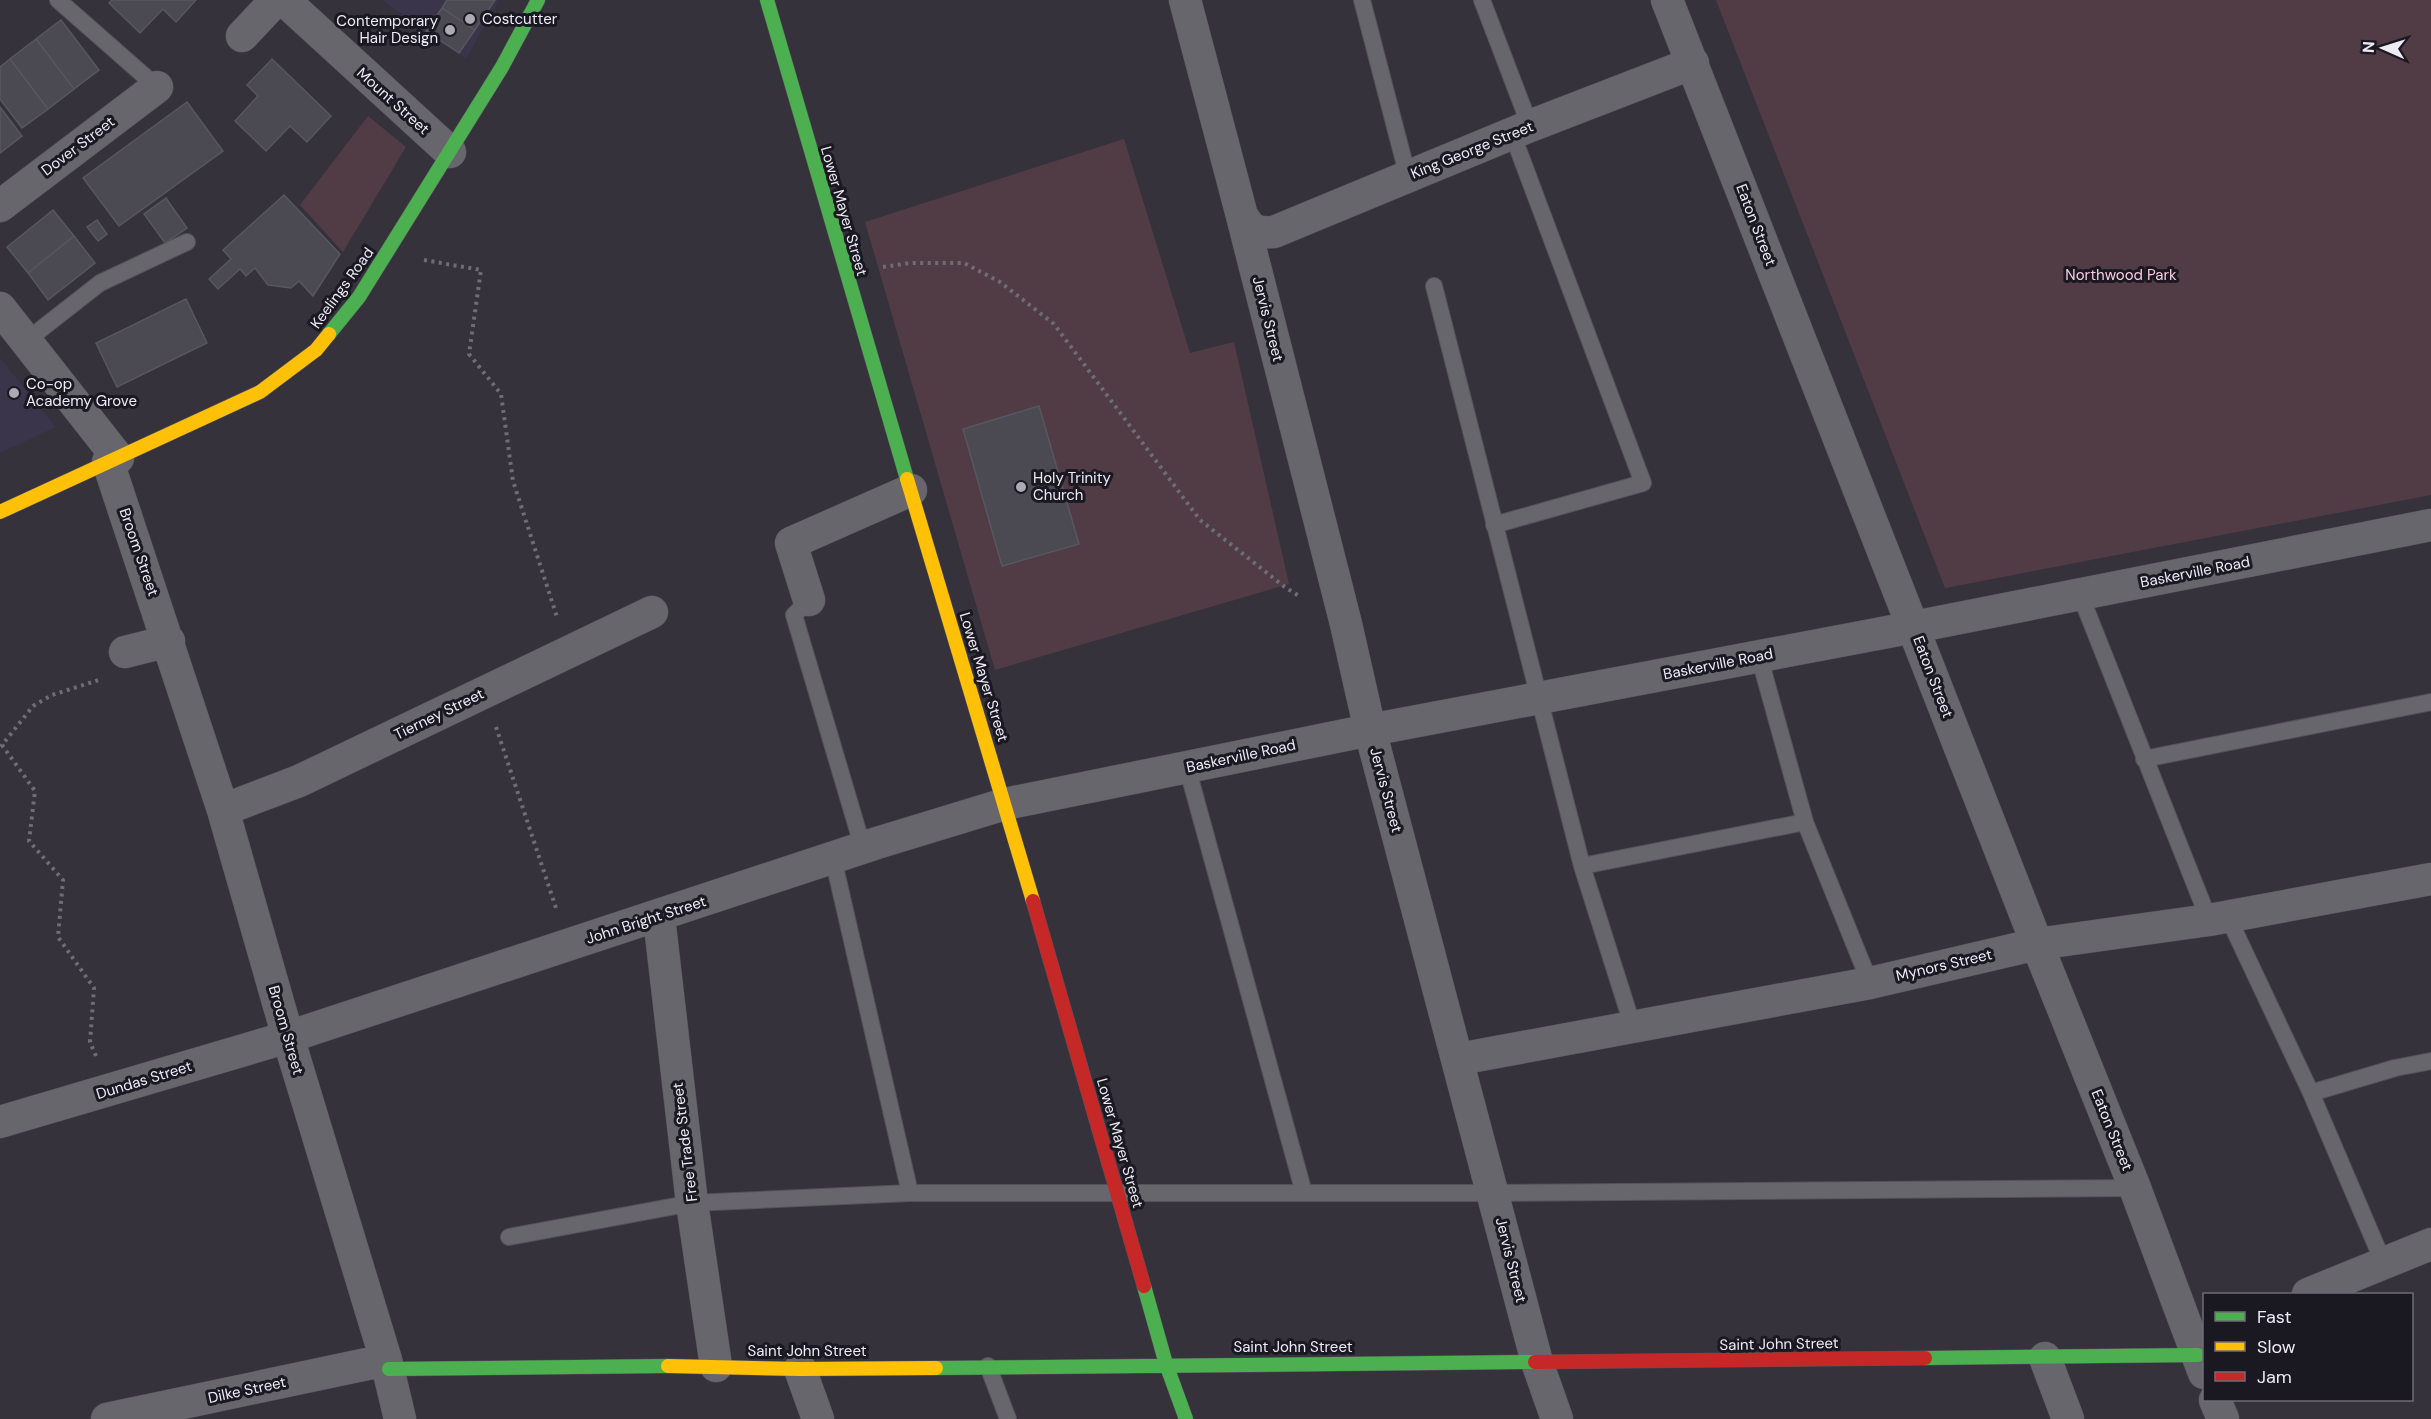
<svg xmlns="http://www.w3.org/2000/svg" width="2431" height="1419" font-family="'DM Sans',sans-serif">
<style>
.built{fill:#3a354b}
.green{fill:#513c46}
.building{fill:#4b4a53;stroke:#56575f;stroke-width:1.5}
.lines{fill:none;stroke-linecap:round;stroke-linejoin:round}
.lane-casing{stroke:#545159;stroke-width:18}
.street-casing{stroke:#545159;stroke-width:33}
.fast-casing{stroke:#545159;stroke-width:15}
.slow-casing{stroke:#545159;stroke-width:15}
.jam-casing{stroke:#545159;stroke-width:15}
.path{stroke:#6e6d73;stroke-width:4;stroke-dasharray:3 4.5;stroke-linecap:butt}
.lane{stroke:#68666d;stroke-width:16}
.street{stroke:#68666d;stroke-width:32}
.fast{stroke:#4caf50;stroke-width:14}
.slow{stroke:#ffc107;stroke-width:14}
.jam{stroke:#c62828;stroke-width:14}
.poi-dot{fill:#adaab6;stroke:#1a1820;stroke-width:2}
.labels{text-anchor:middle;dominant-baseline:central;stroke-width:6;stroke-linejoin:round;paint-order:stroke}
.poi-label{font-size:15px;fill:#eeebf7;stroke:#1a1820;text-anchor:start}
.street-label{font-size:15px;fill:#eeebf7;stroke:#1a1820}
.park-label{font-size:15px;fill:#fbcbe0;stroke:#1a1820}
</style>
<rect width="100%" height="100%" fill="#35323c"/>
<path class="built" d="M 382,0 L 499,0 L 466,59 Z
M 0,358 L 56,427 L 0,453 Z"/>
<path class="green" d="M 1716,0 L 2431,0 L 2431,495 L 1945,588 Z
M 368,116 L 406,147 L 343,252 L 300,205 Z
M 1124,139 L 1190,353 L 1234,342 L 1289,584 L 995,670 L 865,222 Z"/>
<path class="building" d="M 112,0 L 196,0 L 176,22 L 163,9 L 140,33 L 109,3 Z
M 447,0 L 495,0 L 475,30 L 442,8 Z
M 442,8 L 475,30 L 459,53 L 426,31 Z
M 61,20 L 99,70 L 74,89 L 36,39 Z
M 36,39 L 74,89 L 48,109 L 10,59 Z
M 10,59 L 48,109 L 22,128 L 0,99 L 0,67 Z
M 272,59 L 331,116 L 307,142 L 290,126 L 266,151 L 235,121 L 258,96 L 247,85 Z
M 187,102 L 223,151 L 119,226 L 83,178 Z
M 0,107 L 22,136 L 0,153 Z
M 284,195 L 340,254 L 313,296 L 299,281 L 291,288 L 268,285 L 255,268 L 246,276 L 240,269 L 218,289 L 209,279 L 231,259 L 223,250 Z
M 166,198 L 187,228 L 165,243 L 144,214 Z
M 53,210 L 74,236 L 28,273 L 7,247 Z
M 97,220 L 107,234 L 98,241 L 87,227 Z
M 74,236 L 95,263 L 48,300 L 28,273 Z
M 186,299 L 207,343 L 117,387 L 96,343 Z
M 1039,406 L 1079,544 L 1002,566 L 963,429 Z"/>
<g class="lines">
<defs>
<path id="lane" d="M 58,0 L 157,87
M 1362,0 L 1408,177
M 1482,0 L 1530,126
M 1434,286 L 1582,866 L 1633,1027
M 26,341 L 100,283 L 187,242
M 1494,525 L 1643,483 L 1512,133
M 2080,594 L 2209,920
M 809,600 L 794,615 L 863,848
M 1759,656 L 1805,822 L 1870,983
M 2144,759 L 2431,702
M 1187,767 L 1304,1193
M 833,858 L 910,1193
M 1582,866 L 1805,822
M 2228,917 L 2311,1093 L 2384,1264
M 2311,1093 L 2395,1068 L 2431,1061
M 509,1237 L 692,1203 L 910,1193 L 1493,1193 L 2135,1188
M 988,1366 L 1008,1419"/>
<path id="street" d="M 284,0 L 450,152
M 1185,0 L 1242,216 C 1252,231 1255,233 1274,232 L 1530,126 L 1693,63
M 1667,0 L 2037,944 L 2135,1188 L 2204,1373
M 242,36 L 276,0
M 0,206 L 157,87
M 1242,216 L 1346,624 L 1370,730 L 1537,1362 L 1557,1419
M 0,308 L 118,458
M 108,462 L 223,810 L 288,1037 L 386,1360 L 400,1419
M 809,600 L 791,543 L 911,490
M 125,652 L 169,641
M 223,810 L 299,781 L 652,612
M 659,917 L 692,1203 L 716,1366
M 1459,1059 L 1870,983 L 2037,944 L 2209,920 L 2431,879
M 0,1122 L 288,1037 L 877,843 L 1005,804 L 1370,730 L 1914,627 L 2431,525
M 2308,1294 L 2431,1244
M 2045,1358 L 2068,1419
M 800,1369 L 818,1419
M 2215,1400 L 2223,1419
M 107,1419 L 386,1360"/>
<path id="fast" d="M 767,0 L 907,479
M 329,334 L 359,297 L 502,67 L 538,0
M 1144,1286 L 1166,1364 L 1186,1419
M 1925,1358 L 2198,1355
M 936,1368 L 1535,1362
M 389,1369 L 668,1366"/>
<path id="slow" d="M 907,479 L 1033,901
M 0,512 L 260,392 L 316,350 L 329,334
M 668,1366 L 800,1369 L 936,1368"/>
<path id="jam" d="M 1033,901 L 1144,1286
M 1535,1362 L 1925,1358"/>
</defs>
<use href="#lane" class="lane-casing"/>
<use href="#street" class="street-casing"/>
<use href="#fast" class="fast-casing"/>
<use href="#slow" class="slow-casing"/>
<use href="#jam" class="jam-casing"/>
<path class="path" d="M 424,260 L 481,270 L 469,354 L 501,394 L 513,481 L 557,617
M 883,267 L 910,263 L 964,263 L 1000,282 L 1054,324 L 1200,520 L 1286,588 L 1301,597
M 496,727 L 557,911
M 96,1056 L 90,1042 L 94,988 L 58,937 L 63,880 L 29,841 L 35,791 L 2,745 L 33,706 L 52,695 L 102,679"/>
<use href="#lane" class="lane"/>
<use href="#street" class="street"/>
<use href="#fast" class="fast"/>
<use href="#slow" class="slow"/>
<use href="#jam" class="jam"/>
</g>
<g class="poi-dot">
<circle cx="470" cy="19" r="6"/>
<circle cx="450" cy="30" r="6"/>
<circle cx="14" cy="393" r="6"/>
<circle cx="1021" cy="487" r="6"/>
</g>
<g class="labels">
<g class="poi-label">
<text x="482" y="19">Costcutter</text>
<text x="438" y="21" text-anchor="end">Contemporary<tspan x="438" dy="17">Hair Design</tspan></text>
<text x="26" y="384">Co-op<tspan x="26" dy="17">Academy Grove</tspan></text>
<text x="1033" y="478">Holy Trinity<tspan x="1033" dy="17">Church</tspan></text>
</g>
<g class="street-label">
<text transform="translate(393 101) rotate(42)">Mount Street</text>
<text transform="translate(78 146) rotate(-37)">Dover Street</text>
<text transform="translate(1472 150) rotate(-22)">King George Street</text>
<text transform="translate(844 211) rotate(74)">Lower Mayer Street</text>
<text transform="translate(1756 225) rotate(69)">Eaton Street</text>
<text transform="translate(342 288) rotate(-54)">Keelings Road</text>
<text transform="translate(1268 319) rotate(76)">Jervis Street</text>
<text transform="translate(139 552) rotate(71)">Broom Street</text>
<text transform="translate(2195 572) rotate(-11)">Baskerville Road</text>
<text transform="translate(1718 664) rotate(-11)">Baskerville Road</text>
<text transform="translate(984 677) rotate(73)">Lower Mayer Street</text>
<text transform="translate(1933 677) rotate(69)">Eaton Street</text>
<text transform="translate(439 714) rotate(-26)">Tierney Street</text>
<text transform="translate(1241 756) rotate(-12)">Baskerville Road</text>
<text transform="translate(1386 790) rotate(75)">Jervis Street</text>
<text transform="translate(646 920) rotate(-18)">John Bright Street</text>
<text transform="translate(1944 965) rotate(-13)">Mynors Street</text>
<text transform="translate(286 1030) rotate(74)">Broom Street</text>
<text transform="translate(144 1080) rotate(-17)">Dundas Street</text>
<text transform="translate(2112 1130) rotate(68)">Eaton Street</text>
<text transform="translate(685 1142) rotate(-97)">Free Trade Street</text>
<text transform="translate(1120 1143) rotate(74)">Lower Mayer Street</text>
<text transform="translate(1511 1260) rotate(76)">Jervis Street</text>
<text transform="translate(1779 1344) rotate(-1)">Saint John Street</text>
<text x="1293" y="1347">Saint John Street</text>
<text x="807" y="1351">Saint John Street</text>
<text transform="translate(247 1390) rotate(-12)">Dilke Street</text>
</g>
<g class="park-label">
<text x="2121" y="275">Northwood Park</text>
</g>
</g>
<rect x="2203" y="1293" width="210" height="108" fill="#1a1820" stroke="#6f6c76" stroke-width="1.5"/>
<rect x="2215" y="1312" width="30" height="9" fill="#4caf50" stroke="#6f6c76" stroke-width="1.5"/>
<text x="2257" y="1323" font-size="18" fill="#eeebf7">Fast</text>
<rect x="2215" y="1342" width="30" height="9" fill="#ffc107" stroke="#6f6c76" stroke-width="1.5"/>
<text x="2257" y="1353" font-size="18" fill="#eeebf7">Slow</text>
<rect x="2215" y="1372" width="30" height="9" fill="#c62828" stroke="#6f6c76" stroke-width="1.5"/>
<text x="2257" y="1383" font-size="18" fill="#eeebf7">Jam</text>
<g transform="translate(2383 48) rotate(273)" stroke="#1a1820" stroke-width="4.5" paint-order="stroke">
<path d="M0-4.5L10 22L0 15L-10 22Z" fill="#eeebf7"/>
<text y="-9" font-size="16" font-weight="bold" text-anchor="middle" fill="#eeebf7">N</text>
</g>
</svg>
